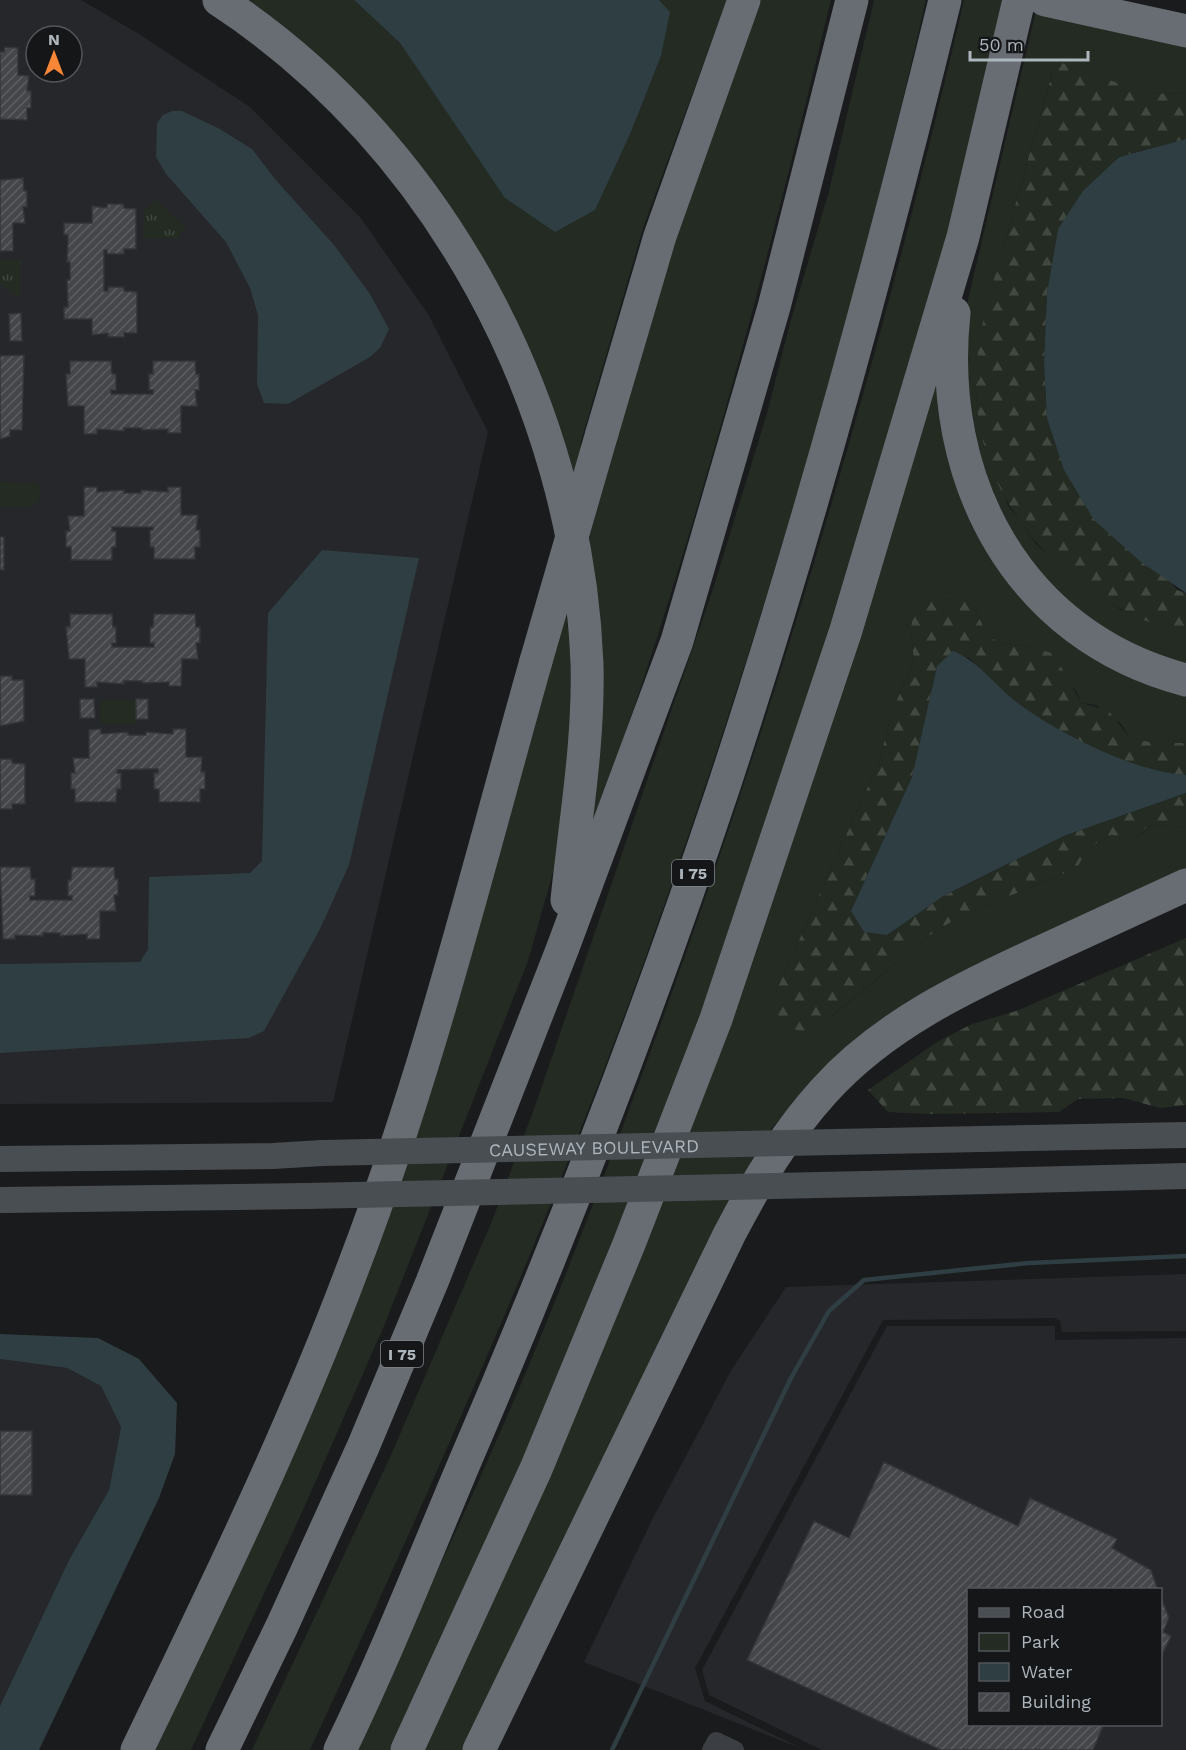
<svg xmlns="http://www.w3.org/2000/svg" width="1186" height="1750" font-family="'Work Sans',sans-serif">
<style>
.built{fill:#26272a;fill-rule:evenodd}
.green{fill:#232b22}
.forest{fill:url(#forest-firs)}
.park{fill:url(#park-tufts)}
.water{fill:#2f3e42}
.lines{fill:none;stroke-linecap:round;stroke-linejoin:round}
.stream{stroke:#2f3e42;stroke-width:4.5}
.building{fill:url(#building-hatch);stroke:#343539;stroke-width:1.5}
.minor{stroke:#3b3e42;stroke-width:18}
.secondary{stroke:#494e52;stroke-width:26}
.motorway{stroke:#676d73;stroke-width:33}
.secondary-bridge{stroke:#494e52;stroke-width:26}
.motorway-bridge{stroke:#676d73;stroke-width:33}
.labels{text-anchor:middle;dominant-baseline:central;stroke-width:4.5;stroke-linejoin:round;paint-order:stroke}
.shield{fill:#151618;stroke:#7f868c;stroke-width:1.5}
.shield-label{font-size:16px;font-weight:bold;fill:#adb6bd}
.street-label{font-size:18px;fill:#adb6bd;stroke:#151618}
</style>
<defs>
<pattern id="forest-firs" width="22" height="20" patternUnits="userSpaceOnUse" patternTransform="scale(1.5)"><rect width="22" height="20" fill="#232b22"/><path d="M5 1l3.5 6h-7zM16 11l3.5 6h-7z" fill="#404840"/></pattern>
<pattern id="park-tufts" width="24" height="20" patternUnits="userSpaceOnUse" patternTransform="scale(1.5)"><rect width="24" height="20" fill="#232b22"/><path d="M3 7l-1-3M5 7V3M7 7l1-3M15 17l-1-3M17 17v-4M19 17l1-3" fill="none" stroke="#404840"/></pattern>
<pattern id="building-hatch" width="6" height="6" patternUnits="userSpaceOnUse" patternTransform="scale(1.5)"><rect width="6" height="6" fill="#44464a"/><path d="M-1 1l2-2M0 6l6-6M5 7l2-2" fill="none" stroke="#5c5e62"/></pattern>
</defs>
<rect width="100%" height="100%" fill="#1a1b1d"/>
<path class="built" d="M 0,0 L 81,0 L 139,34 L 250,107 L 360,217 L 428,314 L 488,432 L 333,1102 L 0,1104 ZM 36,36 L 72,36 L 72,72 L 36,72 Z
M 1186,1274 L 1186,1331 L 1062,1332 L 1060,1321 L 1055,1318 L 883,1320 L 695,1668 L 705,1701 L 805,1750 L 584,1662 L 653,1518 L 732,1369 L 786,1287 Z
M 887,1326 L 1055,1326 L 1055,1340 L 1186,1338 L 1186,1750 L 822,1750 L 709,1695 L 702,1670 ZM 968,1590 L 1160,1590 L 1160,1724 L 968,1724 Z
M 0,1359 L 67,1368 L 101,1386 L 121,1427 L 109,1490 L 69,1560 L 0,1706 Z"/>
<path class="green" d="M 239,0 L 354,0 L 400,43 L 505,197 L 631,132 L 661,56 L 669,12 L 659,0 L 727,0 L 644,225 L 580,445 L 611,455 L 670,251 L 758,0 L 831,0 C 764,279 690,558 592,829 L 599,694 L 492,282 Z
M 874,0 L 926,0 C 849,340 749,676 629,1003 C 535,1257 424,1504 310,1750 L 252,1750 L 391,1455 L 492,1221 L 534,1109 L 714,586 L 767,413 L 790,323 L 829,191 Z
M 964,0 L 1003,0 L 941,263 L 774,820 L 575,1353 L 396,1750 L 354,1750 C 421,1606 490,1463 549,1316 C 721,888 860,449 964,0 Z
M 1036,10 L 1186,45 L 1186,94 L 1146,93 L 1107,80 L 1052,73 L 989,299 L 978,351 L 976,400 L 1007,504 L 1037,545 L 1068,572 L 1121,610 L 1186,632 L 1186,672 L 1146,658 L 1043,586 L 972,464 L 963,321 Z
M 938,368 L 991,546 L 1186,688 L 1186,743 L 1155,743 L 1130,738 L 1121,724 L 1096,705 L 1081,703 L 1076,691 L 1036,648 L 998,643 L 986,632 L 974,607 L 959,595 L 937,596 L 926,603 L 911,634 L 914,661 L 892,711 L 879,762 L 774,996 L 831,1017 L 930,935 L 959,917 L 1077,868 C 1086,851 1094,842 1112,835 L 1128,842 C 1141,838 1141,830 1152,826 C 1159,823 1175,828 1186,826 L 1186,871 L 789,1109 L 763,1138 L 464,1750 L 423,1750 L 467,1659 Z
M 0,482 L 37,483 L 40,487 L 39,501 L 31,507 L 0,507 Z
M 566,610 L 570,649 L 571,725 L 557,858 L 528,961 L 384,1326 L 304,1508 L 191,1750 L 151,1750 L 223,1600 Z
M 100,700 L 136,700 L 136,724 L 100,724 Z"/>
<path class="forest" d="M 1059,62 L 1146,93 L 1186,94 L 1186,139 L 1118,157 L 1058,229 L 1047,293 L 1044,363 L 1047,418 L 1177,590 L 1186,593 L 1186,632 C 1139,625 1095,596 1059,565 C 998,511 967,432 978,350 C 984,309 997,270 1008,231 C 1023,178 1037,126 1052,74 Z
M 959,595 L 974,607 L 986,632 L 998,643 L 1036,648 L 1054,654 L 1081,703 L 1108,710 L 1130,738 L 1155,743 L 1186,743 L 1186,775 C 1129,772 1060,734 1015,701 C 998,689 983,672 968,657 L 937,666 L 912,777 L 851,911 L 887,935 L 945,895 L 1064,836 L 1186,793 L 1186,826 C 1175,828 1158,823 1151,826 C 1140,830 1141,838 1128,842 L 1112,835 C 1094,842 1086,851 1077,868 L 959,917 L 930,935 L 816,1029 C 791,1036 774,1020 774,996 L 879,762 L 892,711 L 914,661 L 911,634 L 912,619 L 926,603 L 937,596 Z
M 1186,938 L 1186,1105 L 1160,1108 L 1123,1098 L 1078,1099 L 1059,1112 L 930,1114 L 888,1112 L 868,1090 L 937,1042 L 972,1024 L 1016,1011 Z"/>
<path class="park" d="M 155,199 L 187,228 L 180,232 L 180,238 L 143,238 L 144,209 L 150,207 Z
M 0,259 L 21,260 L 20,296 L 16,296 L 0,284 Z"/>
<path class="water" d="M 354,0 L 659,0 L 670,12 L 661,56 L 631,132 L 595,210 L 555,232 L 505,198 L 400,43 Z
M 172,111 L 182,111 L 218,128 L 252,149 L 275,179 L 334,245 L 370,294 L 389,329 L 380,348 L 370,357 L 288,404 L 264,403 L 257,384 L 258,315 L 250,288 L 226,242 L 166,174 L 156,157 L 157,123 L 163,115 Z
M 1186,139 L 1186,593 L 1141,562 L 1094,520 L 1064,470 L 1047,418 L 1044,363 L 1047,293 L 1058,229 L 1083,191 L 1119,157 Z
M 322,550 L 419,558 L 349,865 L 320,929 L 264,1031 L 249,1038 L 0,1053 L 0,964 L 140,962 L 148,949 L 149,877 L 250,873 L 262,861 L 268,613 Z
M 953,651 C 978,661 993,683 1014,700 C 1055,732 1134,772 1186,775 L 1186,793 L 1064,836 L 945,895 L 887,935 L 864,932 L 851,911 L 912,777 L 937,666 Z
M 0,1334 L 98,1338 L 139,1359 L 177,1403 L 175,1454 L 159,1498 L 39,1750 L 0,1750 L 0,1706 L 69,1560 L 109,1490 L 121,1427 L 101,1386 L 67,1368 L 0,1359 Z"/>
<g class="lines">
<path class="stream" d="M 612,1750 L 791,1378 L 829,1311 L 864,1280 L 1029,1263 L 1186,1256"/>
</g>
<path class="building" d="M 5,47 L 18,48 L 18,75 L 29,76 L 27,91 L 31,91 L 31,108 L 27,108 L 27,120 L 0,119 L 0,52 L 4,52 Z
M 23,178 L 24,191 L 27,191 L 27,207 L 23,207 L 25,223 L 13,223 L 13,251 L 0,251 L 0,180 Z
M 107,204 L 123,204 L 124,208 L 136,209 L 136,249 L 124,249 L 124,254 L 107,254 L 107,250 L 104,250 L 104,291 L 108,291 L 108,287 L 124,287 L 124,291 L 137,292 L 137,333 L 124,333 L 124,337 L 108,337 L 108,333 L 92,335 L 92,319 L 64,319 L 64,307 L 68,307 L 67,280 L 70,280 L 70,262 L 67,262 L 68,235 L 64,235 L 64,223 L 92,223 L 92,206 L 107,208 Z
M 21,313 L 22,341 L 10,341 L 9,314 Z
M 24,355 L 22,430 L 10,430 L 10,436 L 0,439 L 0,356 Z
M 70,361 L 111,361 L 112,374 L 116,374 L 116,390 L 111,390 L 111,394 L 153,394 L 153,390 L 149,390 L 149,374 L 153,374 L 153,361 L 195,361 L 196,374 L 199,374 L 199,390 L 195,390 L 197,406 L 181,406 L 181,433 L 168,433 L 168,429 L 142,430 L 142,428 L 124,428 L 124,431 L 97,429 L 97,434 L 84,434 L 84,406 L 68,406 L 66,374 L 70,374 Z
M 84,487 L 97,487 L 97,492 L 124,490 L 124,493 L 141,493 L 141,490 L 168,492 L 168,487 L 181,487 L 181,515 L 198,515 L 196,530 L 200,530 L 200,547 L 195,547 L 195,559 L 154,559 L 154,547 L 150,547 L 150,530 L 153,530 L 153,527 L 112,527 L 112,531 L 116,531 L 116,547 L 112,547 L 112,560 L 71,560 L 71,547 L 66,547 L 66,531 L 70,531 L 68,516 L 84,516 Z
M 0,537 L 4,537 L 4,570 L 0,570 Z
M 70,614 L 112,614 L 113,627 L 116,627 L 116,643 L 112,643 L 112,647 L 154,647 L 154,643 L 150,643 L 150,627 L 153,627 L 154,614 L 195,614 L 196,627 L 200,627 L 200,643 L 196,643 L 198,659 L 182,659 L 181,686 L 169,686 L 169,682 L 142,683 L 142,681 L 124,681 L 124,684 L 97,682 L 97,687 L 85,687 L 85,659 L 69,659 L 66,627 L 70,627 Z
M 0,676 L 12,676 L 12,680 L 24,680 L 24,721 L 0,726 Z
M 80,699 L 94,699 L 95,718 L 80,718 Z
M 136,699 L 148,699 L 148,719 L 136,719 Z
M 101,729 L 101,734 L 128,732 L 128,735 L 146,735 L 146,732 L 173,734 L 173,729 L 186,729 L 186,757 L 202,757 L 201,772 L 205,772 L 205,789 L 200,789 L 200,802 L 159,802 L 159,789 L 154,789 L 154,773 L 158,773 L 158,769 L 146,769 L 117,770 L 117,773 L 121,773 L 121,789 L 117,789 L 116,802 L 75,802 L 75,789 L 71,789 L 71,773 L 75,773 L 73,758 L 89,758 L 89,730 Z
M 0,759 L 12,759 L 12,763 L 25,764 L 25,804 L 12,804 L 12,809 L 0,809 Z
M 0,867 L 30,867 L 31,879 L 35,879 L 35,896 L 30,896 L 30,900 L 72,900 L 72,896 L 68,896 L 68,880 L 71,880 L 72,867 L 114,867 L 115,879 L 118,879 L 118,895 L 114,895 L 116,911 L 100,911 L 100,939 L 87,939 L 87,934 L 60,936 L 60,933 L 43,933 L 43,936 L 15,935 L 15,939 L 3,939 Z
M 0,1431 L 32,1431 L 32,1495 L 0,1495 Z
M 884,1462 L 1018,1526 L 1030,1498 L 1117,1539 L 1112,1548 L 1151,1570 L 1158,1590 L 968,1590 L 968,1724 L 1104,1724 L 1093,1750 L 941,1750 L 747,1660 L 814,1521 L 849,1538 Z
M 1160,1595 L 1169,1618 L 1163,1632 L 1171,1636 L 1160,1659 Z"/>
<g class="lines">
<path class="minor" d="M 711,1750 L 716,1741 L 735,1750"/>
<path class="secondary" d="M 883,1141 L 1186,1135
M 0,1159 L 273,1156 L 322,1153
M 866,1184 L 1186,1176
M 0,1200 L 306,1196"/>
<path class="motorway" d="M 219,0 C 438,143 577,404 587,664 C 589,744 575,821 567,900
M 1045,0 L 1186,31
M 954,313 C 936,479 1017,636 1186,680
M 602,433 L 660,236 L 744,0
M 137,1750 C 214,1591 292,1431 354,1265 C 429,1069 479,863 536,661
M 222,1750 L 282,1626 L 363,1447 L 432,1282 L 562,950 L 677,641 L 774,307 L 852,0
M 340,1750 C 386,1655 425,1556 466,1459 C 560,1240 647,1016 723,789 C 809,529 880,266 945,0
M 407,1750 L 536,1469 L 629,1244 L 716,1019 L 846,630 L 963,237 L 1019,0
M 479,1750 L 729,1235 C 756,1183 785,1134 824,1091 C 883,1025 966,986 1045,950 C 1092,928 1139,907 1186,885"/>
<g class="secondary-bridge">
<path id="s1" d="M 322,1153 L 883,1141"/>
<path d="M 306,1196 L 866,1184"/>
</g>
<path class="motorway-bridge" d="M 536,661 L 602,433"/>
</g>
<g class="labels">
<g class="shield">
<rect x="672" y="860" width="42" height="26" rx="4.5"/>
<rect x="381" y="1341" width="42" height="26" rx="4.5"/>
</g>
<g class="shield-label">
<text x="693" y="873">I 75</text>
<text x="402" y="1354">I 75</text>
</g>
<g class="street-label">
<text stroke="none"><textPath href="#s1" startOffset="272">CAUSEWAY BOULEVARD</textPath></text>
</g>
</g>
<rect x="967" y="1588" width="195" height="138" fill="#151618" stroke="#52565a" stroke-width="1.5"/>
<rect x="979" y="1608" width="30" height="9" fill="#494e52" stroke="#52565a" stroke-width="1.5"/>
<text x="1021" y="1618" font-size="18" fill="#adb6bd">Road</text>
<rect x="979" y="1633" width="30" height="18" fill="#232b22" stroke="#52565a" stroke-width="1.5"/>
<text x="1021" y="1648" font-size="18" fill="#adb6bd">Park</text>
<rect x="979" y="1663" width="30" height="18" fill="#2f3e42" stroke="#52565a" stroke-width="1.5"/>
<text x="1021" y="1678" font-size="18" fill="#adb6bd">Water</text>
<rect x="979" y="1693" width="30" height="18" fill="url(#building-hatch)" stroke="#52565a" stroke-width="1.5"/>
<text x="1021" y="1708" font-size="18" fill="#adb6bd">Building</text>
<g transform="translate(54 54)"><circle r="28" fill="#151618" stroke="#52565a" stroke-width="1.5"/>
<path d="M0-4.5L10 22L0 15L-10 22Z" fill="#f88637"/>
<text y="-9" font-size="16" font-weight="bold" text-anchor="middle" fill="#adb6bd">N</text>
</g>
<path d="M970 51v9h118v-9" fill="none" stroke="#adb6bd" stroke-width="3"/>
<text x="979" y="51" font-size="18" fill="#adb6bd" stroke="#151618" stroke-width="4.5" paint-order="stroke">50 m</text>
</svg>
